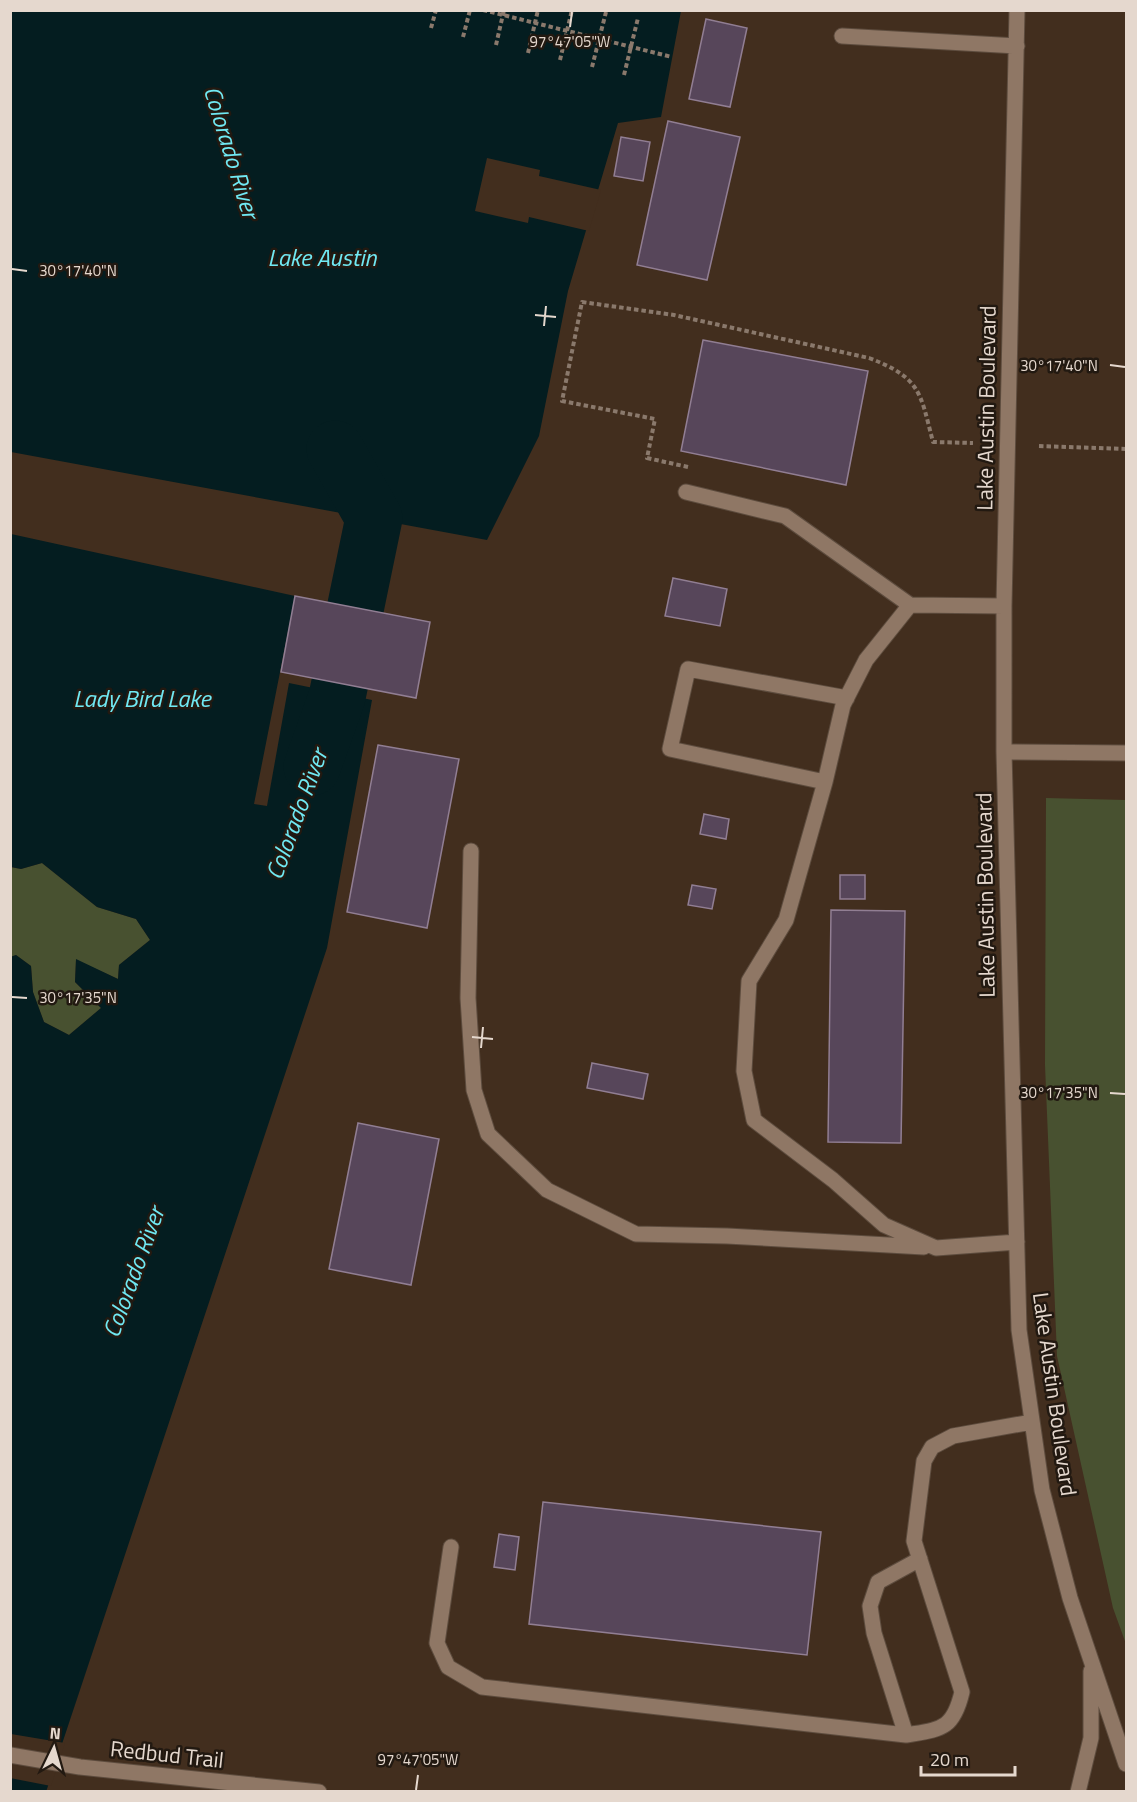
<svg xmlns="http://www.w3.org/2000/svg" width="1137" height="1802" font-family="'Titillium Web',sans-serif">
<style>
.green{fill:#485130}
.water{fill:#041d20}
.pier{fill:#422e1e}
.lines{fill:none;stroke-linecap:round;stroke-linejoin:round}
.river{stroke:#041d20;stroke-width:57}
.building{fill:#57465a;stroke:#917e93;stroke-width:1.5}
.minor-casing{stroke:#5d4c3e;stroke-width:17}
.path{stroke:#8a796c;stroke-width:4;stroke-dasharray:4.5 3;stroke-linecap:butt}
.minor{stroke:#8f7765;stroke-width:15}
.ticks{fill:none;stroke:#e5d8ce;stroke-width:2}
.labels{text-anchor:middle;dominant-baseline:central;stroke-width:5;stroke-linejoin:round;paint-order:stroke}
.street-label{font-size:22px;fill:#e5d8ce;stroke:#221911}
.water-label{font-size:24px;font-style:italic;fill:#70e9f3;stroke:#221911}
.ticks-label{font-size:15px;text-anchor:middle;fill:#e5d8ce;stroke:#221911;stroke-width:5;stroke-linejoin:round;paint-order:stroke}
</style>
<rect width="100%" height="100%" fill="#422e1e"/>
<path class="green" d="M 1046,798 L 1126,800 L 1126,1644 L 1113,1608 L 1057,1356 L 1045,1065 Z
M 42,863 L 97,907 L 136,919 L 150,940 L 119,965 L 118,979 L 76,960 L 75,982 L 101,1008 L 69,1035 L 44,1022 L 33,992 L 31,966 L 16,955 L 11,957 L 10,867 L 21,869 Z"/>
<path class="water" d="M 10,11 L 681,11 L 661,117 L 618,123 L 568,291 L 539,436 L 487,540 L 11,452 Z
M 11,534 L 295,596 L 254,804 L 267,806 L 289,683 L 372,700 L 327,948 L 46,1792 L 10,1791 L 10,957 L 16,955 L 31,966 L 33,992 L 44,1022 L 69,1035 L 101,1008 L 75,982 L 76,959 L 118,979 L 119,965 L 150,940 L 136,919 L 97,907 L 42,863 L 21,869 L 11,867 Z"/>
<path class="pier" d="M 487,158 L 540,170 L 539,176 L 601,190 L 589,231 L 529,217 L 528,223 L 475,211 Z
M 11,1734 L 65,1743 L 51,1786 L 10,1778 Z"/>
<g class="lines">
<path class="river" d="M 312,767 L 337,697 L 374,518 L 335,449"/>
</g>
<path class="building" d="M 706,19 L 747,28 L 730,107 L 689,99 Z
M 668,121 L 740,137 L 707,280 L 637,265 Z
M 621,137 L 650,142 L 643,181 L 614,176 Z
M 703,340 L 868,371 L 846,485 L 681,451 Z
M 673,578 L 727,589 L 720,626 L 665,616 Z
M 295,596 L 430,622 L 416,698 L 281,672 Z
M 378,745 L 459,759 L 427,928 L 347,912 Z
M 704,814 L 729,819 L 726,839 L 700,834 Z
M 840,875 L 865,875 L 865,899 L 840,899 Z
M 692,885 L 716,889 L 712,909 L 688,905 Z
M 831,910 L 905,911 L 901,1143 L 828,1142 Z
M 592,1063 L 648,1074 L 643,1099 L 587,1088 Z
M 358,1123 L 439,1139 L 411,1285 L 329,1269 Z
M 543,1502 L 821,1532 L 807,1655 L 529,1624 Z
M 499,1534 L 519,1537 L 515,1570 L 494,1567 Z"/>
<g class="lines">
<defs>
<path id="minor" d="M 1017,10 L 1004,606 L 1004,752 L 1019,1330 L 1042,1490 L 1070,1598 L 1126,1764
M 842,36 L 1017,46
M 686,492 L 785,516 L 910,605 L 1004,606
M 910,605 L 866,660 L 843,705 L 825,782 L 786,920 L 749,981 L 744,1071 L 754,1120 L 833,1180 L 884,1225 L 936,1248 L 1017,1242
M 1004,752 L 1126,753
M 825,782 L 670,749 L 688,669 L 847,698
M 471,851 L 468,998 L 474,1090 L 488,1134 L 547,1190 L 636,1234 L 727,1236 L 924,1247
M 451,1547 L 437,1643 L 448,1667 L 482,1687 L 906,1735 C 941,1729 953,1730 962,1692 L 914,1541 L 924,1461 L 932,1447 L 953,1436 L 1032,1422
M 906,1735 L 874,1633 L 870,1606 L 878,1582 L 920,1559
M 10,1755 L 80,1767 L 319,1792
M 1078,1792 L 1091,1738 L 1091,1671"/>
</defs>
<use href="#minor" class="minor-casing"/>
<path class="path" d="M 483,10 L 672,57
M 431,28 L 436,10
M 463,37 L 470,10
M 496,45 L 504,10
M 528,53 L 538,10
M 560,60 L 572,10
M 592,67 L 606,12
M 624,75 L 638,18
M 1039,446 L 1126,449
M 688,467 L 647,458 L 655,419 L 562,401 L 582,302 L 674,315 L 869,358 C 921,378 920,392 933,442 L 973,443"/>
<use href="#minor" class="minor"/>
</g>
<path class="ticks" d="M 570,27 L 572,12M 12,269 L 27,271M 535,315 L 556,317M 544,326 L 546,306M 1110,365 L 1125,367M 12,997 L 27,998M 472,1037 L 493,1039M 481,1048 L 483,1027M 1110,1093 L 1125,1094M 416,1790 L 418,1775"/>
<g class="labels">
<g class="street-label">
<text transform="translate(986 408) rotate(-89)">Lake Austin Boulevard</text>
<text transform="translate(985 895) rotate(-91)">Lake Austin Boulevard</text>
<text transform="translate(1055 1394) rotate(82)">Lake Austin Boulevard</text>
<text transform="translate(167 1754) rotate(6)">Redbud Trail</text>
</g>
<g class="water-label">
<text transform="translate(232 152) rotate(73)">Colorado River</text>
<text x="322" y="257">Lake Austin</text>
<text x="142" y="698">Lady Bird Lake</text>
<text transform="translate(296 814) rotate(-70)">Colorado River</text>
<text transform="translate(133 1272) rotate(-70)">Colorado River</text>
</g>
</g>
<g class="ticks-label">
<text x="570" y="47">97°47'05"W</text>
<text x="78" y="276">30°17'40"N</text>
<text x="1059" y="371">30°17'40"N</text>
<text x="78" y="1003">30°17'35"N</text>
<text x="1059" y="1098">30°17'35"N</text>
<text x="418" y="1765">97°47'05"W</text>
</g>
<rect width="1137" height="1802" fill="none" stroke="#e5d8ce" stroke-width="24"/>
<g transform="translate(54 1748) rotate(5)" stroke="#221911" stroke-width="4.5" paint-order="stroke">
<path d="M0-4.5L10 22L0 15L-10 22Z" fill="#e5d8ce"/>
<text y="-9" font-size="16" font-weight="bold" text-anchor="middle" fill="#e5d8ce">N</text>
</g>
<path d="M921 1766v9h94v-9" fill="none" stroke="#e5d8ce" stroke-width="3"/>
<text x="930" y="1766" font-size="18" fill="#e5d8ce" stroke="#221911" stroke-width="4.5" paint-order="stroke">20 m</text>
</svg>
